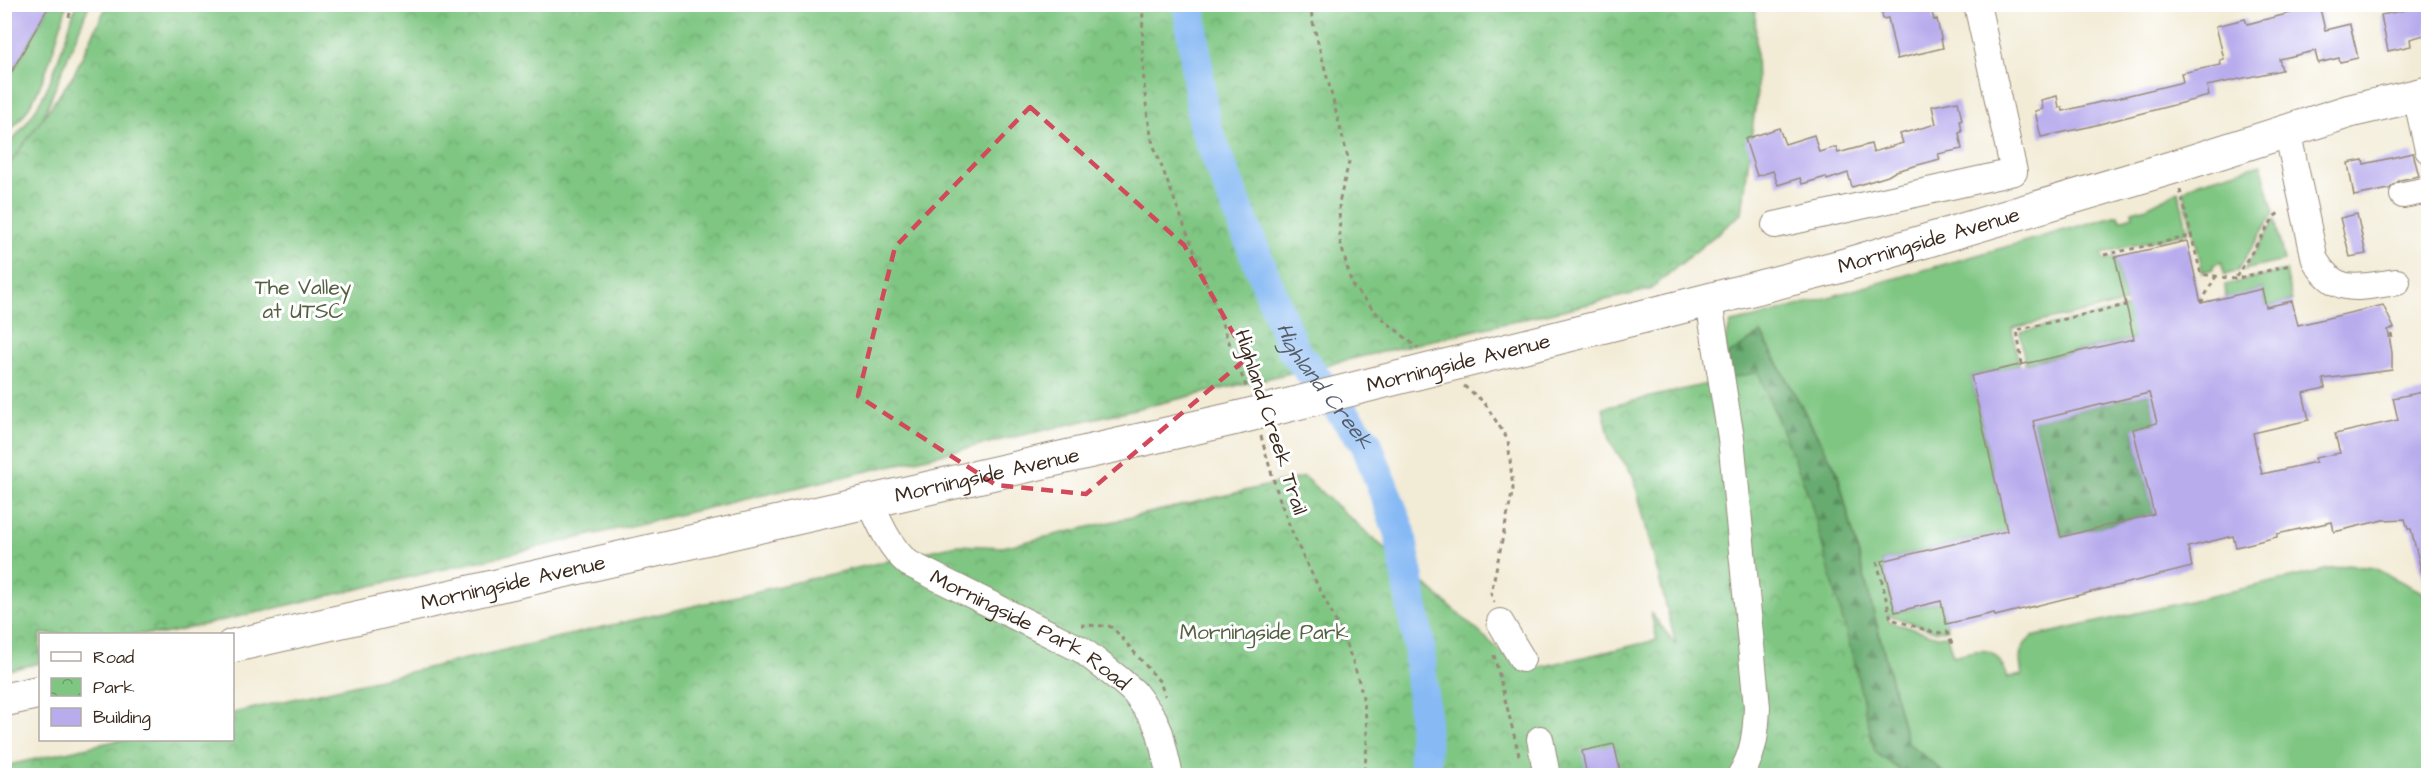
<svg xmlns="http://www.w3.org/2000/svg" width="2433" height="780" font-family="'Architects Daughter',sans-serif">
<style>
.grass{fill:#7fc682;stroke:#5d7850;stroke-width:1.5}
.forest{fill:url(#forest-firs);stroke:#516a47;stroke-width:1.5}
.park{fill:url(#park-crowns);stroke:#5d7850;stroke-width:1.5}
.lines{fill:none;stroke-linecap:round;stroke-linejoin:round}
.river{stroke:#87baf4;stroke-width:32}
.building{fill:#b8aced;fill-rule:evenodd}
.minor-casing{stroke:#968a7a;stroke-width:28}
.major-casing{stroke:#968a7a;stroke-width:35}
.path{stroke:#968a7a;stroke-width:3;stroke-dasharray:4.5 4.5;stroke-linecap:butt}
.minor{stroke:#fff;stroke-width:26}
.major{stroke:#fff;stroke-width:33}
.major-bridge-casing{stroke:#968a7a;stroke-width:35;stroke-linecap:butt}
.major-bridge{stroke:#fff;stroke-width:33}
.marked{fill:none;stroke:#d1495b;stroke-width:4.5;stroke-dasharray:12 8;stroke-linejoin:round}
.labels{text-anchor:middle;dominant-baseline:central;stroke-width:6;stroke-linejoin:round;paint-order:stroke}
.street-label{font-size:21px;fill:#3b2a1e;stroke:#fff}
.park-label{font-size:21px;fill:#536141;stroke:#fff}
.water-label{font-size:22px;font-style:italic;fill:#565c69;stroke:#fff}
</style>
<defs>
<pattern id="forest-firs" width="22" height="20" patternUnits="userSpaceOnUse" patternTransform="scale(1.5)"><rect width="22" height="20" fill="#67ab70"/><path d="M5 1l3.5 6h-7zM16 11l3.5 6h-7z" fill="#568b5b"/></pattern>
<pattern id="park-crowns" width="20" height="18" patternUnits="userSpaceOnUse" patternTransform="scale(1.5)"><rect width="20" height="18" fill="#7fc682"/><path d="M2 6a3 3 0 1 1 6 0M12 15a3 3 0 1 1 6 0" fill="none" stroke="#69a16a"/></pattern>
</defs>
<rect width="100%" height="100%" fill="#fff"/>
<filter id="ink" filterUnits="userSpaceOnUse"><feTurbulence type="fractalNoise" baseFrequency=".0167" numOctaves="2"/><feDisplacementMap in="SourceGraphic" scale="12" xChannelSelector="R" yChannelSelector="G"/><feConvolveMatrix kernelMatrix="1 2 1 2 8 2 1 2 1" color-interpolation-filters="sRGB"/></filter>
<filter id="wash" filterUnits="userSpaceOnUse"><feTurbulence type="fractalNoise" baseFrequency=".008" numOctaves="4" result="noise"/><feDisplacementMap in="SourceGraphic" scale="24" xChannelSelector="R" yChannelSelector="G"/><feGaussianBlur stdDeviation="1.35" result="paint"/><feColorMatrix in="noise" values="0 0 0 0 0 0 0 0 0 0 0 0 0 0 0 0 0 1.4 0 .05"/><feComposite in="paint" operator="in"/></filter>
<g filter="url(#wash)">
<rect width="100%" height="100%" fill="#f2ebd5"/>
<path class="grass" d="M 50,5 L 67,5 C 52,50 43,103 5,135 L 5,85 Z
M 76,5 L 89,5 L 31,147 L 5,176 L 4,148 C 47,109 59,58 76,5 Z
M 2261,164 L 2274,213 L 2237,271 L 2225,275 L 2221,262 L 2213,265 L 2213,269 L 2203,272 L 2183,191 L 2199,182 Z
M 2178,191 L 2188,232 L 2102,253 L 2104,260 L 2115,257 L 2126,303 L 2012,328 L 2019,365 L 1971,376 L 2007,531 L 1882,561 L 1895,612 L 1941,601 L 1948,629 L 1936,631 L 1888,615 L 1889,621 L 1937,636 L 1947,635 L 1953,656 C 1984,648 1997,644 2007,678 L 2022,675 C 2019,659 2018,647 2032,637 L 2347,565 L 2374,568 L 2428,595 L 2428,775 L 1947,775 L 1908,745 L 1837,471 L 1762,334 L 1727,356 L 1725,341 L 1731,323 L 1755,318 L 2118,215 L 2120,220 L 2133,216 L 2132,211 L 2147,207 Z
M 2275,220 L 2284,261 L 2244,270 Z
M 2286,271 L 2292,301 L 2266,307 L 2262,289 L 2226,298 L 2225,285 Z
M 2127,308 L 2182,328 L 2025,363 L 2020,332 Z"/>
<path class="forest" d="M 1761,333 L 1837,472 L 1907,742 L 1947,775 L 1749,775 L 1727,356 Z
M 2149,393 L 2157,423 L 2133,430 L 2154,514 L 2061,537 L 2033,421 Z"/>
<path class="park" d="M 107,5 L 1755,5 L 1757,92 L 1742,213 L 1649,290 L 164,634 L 40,634 L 40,663 L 5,671 L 5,170 L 73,76 Z
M 1758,372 L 1809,496 L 1853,658 L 1875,752 L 1906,775 L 5,776 L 4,766 L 119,740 L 232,740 L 233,713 L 956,545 L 1003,547 L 1304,477 L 1523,671 L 1657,640 L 1651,613 L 1676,645 L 1633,475 L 1611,444 L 1603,408 Z"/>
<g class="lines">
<path class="river" id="s1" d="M 1189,4 L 1204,124 L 1293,349 L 1366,443 L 1400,533 L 1419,645 L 1424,716 L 1425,776"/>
</g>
<g id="blocks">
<path class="building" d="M 4,4 L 50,4 L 4,85 Z
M 1880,4 L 1930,4 L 1934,20 L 1937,19 L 1943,48 L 1897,59 L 1888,18 L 1883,19 Z
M 2315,4 L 2319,4 L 2325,30 L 2350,24 L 2358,58 L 2340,62 L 2339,58 L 2318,63 L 2315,51 L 2279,59 L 2282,70 L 2207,86 L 2209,96 L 2088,127 L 2041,137 L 2035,111 L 2043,109 L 2041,100 L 2057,96 L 2059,108 L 2062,107 L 2063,111 L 2183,82 L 2181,73 L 2221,65 L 2220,60 L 2224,59 L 2216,26 L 2245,19 L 2247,24 L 2291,13 L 2290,10 Z
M 2405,4 L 2428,4 L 2428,34 L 2410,39 L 2411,46 L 2388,51 L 2381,15 L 2406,10 Z
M 1958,101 L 1962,120 L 1960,120 L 1962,132 L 1959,133 L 1962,149 L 1938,154 L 1940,159 L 1896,171 L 1888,176 L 1852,187 L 1848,173 L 1827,180 L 1826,177 L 1802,184 L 1800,178 L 1778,185 L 1773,171 L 1757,176 L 1745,139 L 1779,128 L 1785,144 L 1814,135 L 1819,152 L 1836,147 L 1838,153 L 1871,144 L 1873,152 L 1903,143 L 1900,134 L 1936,124 L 1932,106 Z
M 2413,153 L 2419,176 L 2400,180 L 2389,189 L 2354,196 L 2348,163 L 2363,160 L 2364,164 Z
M 2357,214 L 2366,254 L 2350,257 L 2340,218 Z
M 2187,241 L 2201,303 L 2262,289 L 2266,307 L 2292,301 L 2298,325 L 2383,305 L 2394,328 L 2388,330 L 2392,353 L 2392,370 L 2323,379 L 2325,388 L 2303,393 L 2309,420 L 2253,433 L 2262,474 L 2316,462 L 2315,458 L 2340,453 L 2335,434 L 2398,420 L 2393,398 L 2428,391 L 2428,578 L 2423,578 L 2411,529 L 2408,529 L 2405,519 L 2383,520 L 2334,532 L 2332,522 L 2277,534 L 2277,537 L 2236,547 L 2233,536 L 2188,547 L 2192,567 L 1995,616 L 1994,613 L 1946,624 L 1941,601 L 1895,612 L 1882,561 L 2007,531 L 1971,376 L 2134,339 L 2115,257 ZM 2149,393 L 2157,423 L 2133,429 L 2154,514 L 2061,537 L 2033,421 Z
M 1614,744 L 1620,770 L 1614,772 L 1615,776 L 1587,776 L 1582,751 Z"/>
</g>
</g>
<g filter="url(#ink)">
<use href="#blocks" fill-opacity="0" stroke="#968a7a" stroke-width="1.5"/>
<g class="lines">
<defs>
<g id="minor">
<path d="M 2416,96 L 2428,150"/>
<path d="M 2287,130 L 2315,260 C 2337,298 2361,286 2397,282"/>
<path d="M 2403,195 L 2428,190"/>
<path d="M 1775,225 L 2014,172 L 1977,4"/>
<path d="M 1709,302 L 1731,438 L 1757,707 C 1756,732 1754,754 1740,776"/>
<path id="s2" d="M 869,500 C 879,522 889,547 908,563 L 1082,650 L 1119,679 L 1134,692 L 1154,719 L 1160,733 L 1170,776"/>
<path d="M 1500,622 L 1522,659"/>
<path d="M 1540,739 L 1547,776"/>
</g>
<g id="major">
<path id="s3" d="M 1665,311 L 1838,267 L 2174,167 L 2350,111 L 2428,93"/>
<path id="s4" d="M 232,646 L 1237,418"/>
<path d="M 4,700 L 40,692"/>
</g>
</defs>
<use href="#minor" class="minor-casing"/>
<use href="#major" class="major-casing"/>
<path class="path" d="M 1143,4 C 1142,54 1142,95 1153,144 L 1247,389
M 1311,4 L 1312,19 L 1349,162 L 1339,203 L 1340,241 L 1352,285 L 1378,315 L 1418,348
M 69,17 L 72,4
M 2180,190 L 2201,274 L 2235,279 L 2290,265
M 2104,255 L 2191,236
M 2236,277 L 2275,216 L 2279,213
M 2201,303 L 2216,276
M 2391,334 L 2392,338
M 2022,364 L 2017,330 L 2126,305
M 1464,386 L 1484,402 L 1508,440 L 1513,489 L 1491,593 L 1494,603
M 1261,436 C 1272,477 1284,517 1303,556 C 1338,628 1380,691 1363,776
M 1877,561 L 1891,619 L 1936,633 L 1947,632 L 1952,644
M 1081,625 L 1109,626 L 1114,629 L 1160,682 L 1165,696
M 1494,655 L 1520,759"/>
<use href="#minor" class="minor"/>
<use href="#major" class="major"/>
<defs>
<g id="major-bridge">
<path id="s5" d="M 1237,418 L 1665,311"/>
</g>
</defs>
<use href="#major-bridge" class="major-bridge-casing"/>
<use href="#major-bridge" class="major-bridge"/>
</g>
</g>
<path class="marked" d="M 1030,107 L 1184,245 L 1247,358 L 1086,494 L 996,485 L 858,396 L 895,247 Z"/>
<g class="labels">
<g class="street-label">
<text stroke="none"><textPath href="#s3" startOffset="273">Morningside Avenue</textPath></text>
<text stroke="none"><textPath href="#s5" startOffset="228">Morningside Avenue</textPath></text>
<text transform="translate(1271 422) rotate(72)">Highland Creek Trail</text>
<text stroke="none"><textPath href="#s4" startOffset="774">Morningside Avenue</textPath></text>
<text stroke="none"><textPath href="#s4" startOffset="288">Morningside Avenue</textPath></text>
<text stroke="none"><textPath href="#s2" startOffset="214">Morningside Park Road</textPath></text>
</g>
<g class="park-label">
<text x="303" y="287">The Valley<tspan x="303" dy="24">at UTSC</tspan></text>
<text x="1264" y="632">Morningside Park</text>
</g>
<g class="water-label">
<text stroke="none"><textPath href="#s1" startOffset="411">Highland Creek</textPath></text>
</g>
</g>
<rect width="2433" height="780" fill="none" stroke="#fff" stroke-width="24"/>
<rect x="39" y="633" width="195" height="108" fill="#ffffff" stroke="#b1aaa5" stroke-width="1.5"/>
<rect x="51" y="652" width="30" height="9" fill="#ffffff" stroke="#b1aaa5" stroke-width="1.5"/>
<text x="93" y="663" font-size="18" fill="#3b2a1e">Road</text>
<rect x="51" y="678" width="30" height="18" fill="url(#park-crowns)" stroke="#b1aaa5" stroke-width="1.5"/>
<text x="93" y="693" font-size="18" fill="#3b2a1e">Park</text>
<rect x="51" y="708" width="30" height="18" fill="#b8aced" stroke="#b1aaa5" stroke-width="1.5"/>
<text x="93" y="723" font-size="18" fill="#3b2a1e">Building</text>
</svg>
